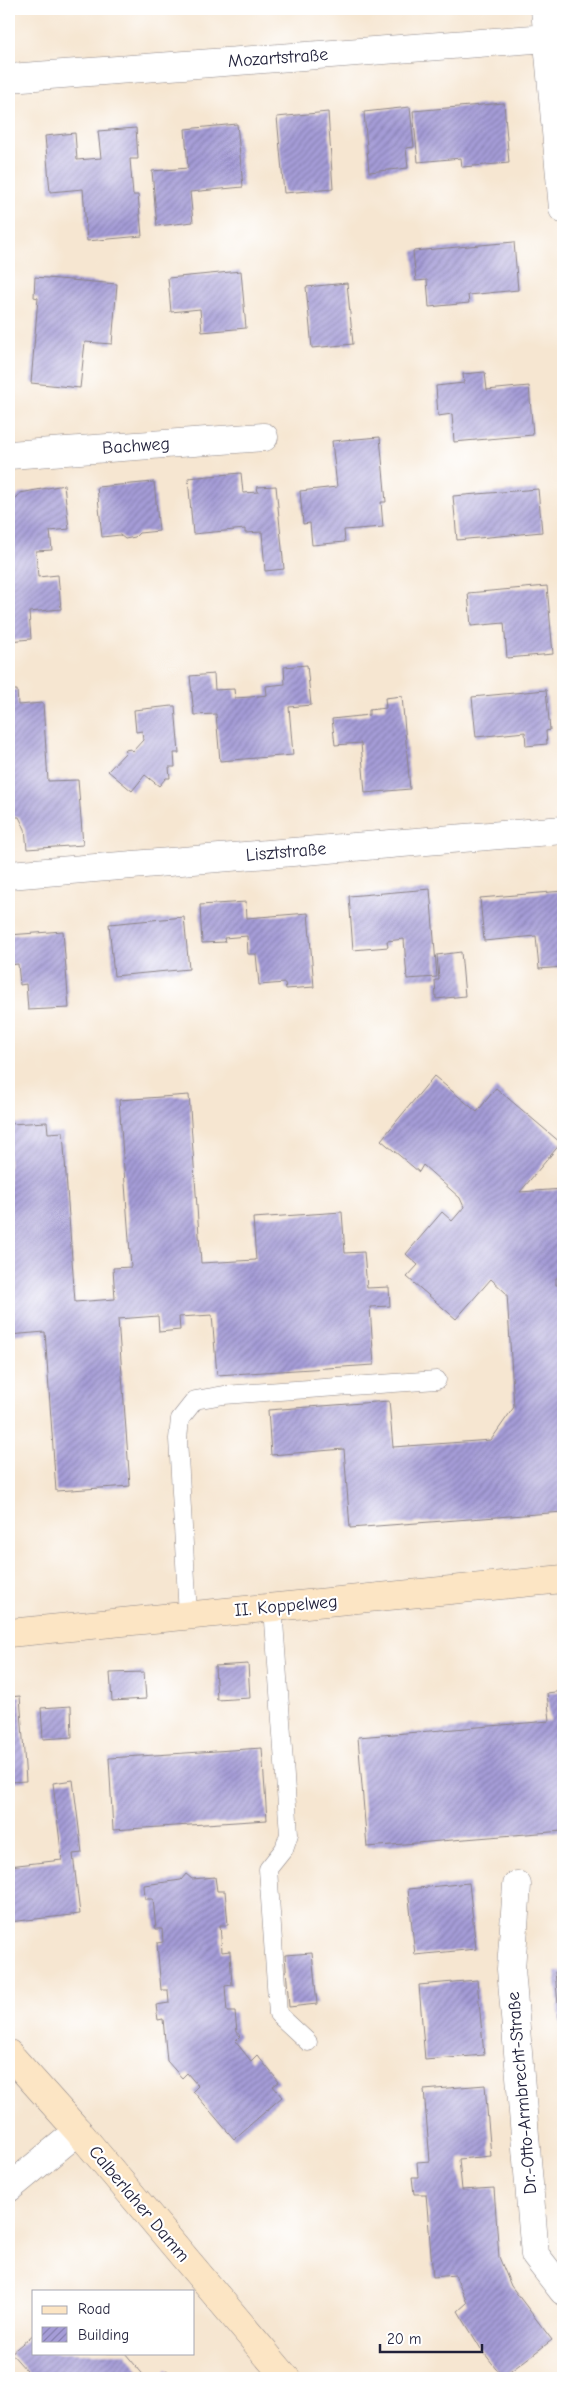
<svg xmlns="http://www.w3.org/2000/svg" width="572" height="2387" font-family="'Comic Neue',sans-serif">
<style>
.building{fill:url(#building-hatch)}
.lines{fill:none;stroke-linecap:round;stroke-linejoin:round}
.lane-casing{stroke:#8c8486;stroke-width:19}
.street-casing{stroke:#8c8486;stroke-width:29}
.secondary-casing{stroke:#8c8486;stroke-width:29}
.lane{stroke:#fff;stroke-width:18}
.street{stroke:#fff;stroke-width:28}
.secondary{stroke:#fce5c4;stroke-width:28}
.labels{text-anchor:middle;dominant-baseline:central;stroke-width:4.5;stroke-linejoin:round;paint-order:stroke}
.street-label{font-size:18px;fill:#22223b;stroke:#fff}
</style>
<defs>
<pattern id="building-hatch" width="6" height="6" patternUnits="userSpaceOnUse" patternTransform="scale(1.25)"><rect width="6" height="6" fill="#a59cd7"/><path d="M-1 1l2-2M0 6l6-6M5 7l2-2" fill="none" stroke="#867fb0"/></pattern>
</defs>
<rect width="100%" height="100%" fill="#fff"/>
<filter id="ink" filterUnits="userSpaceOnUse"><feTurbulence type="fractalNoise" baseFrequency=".02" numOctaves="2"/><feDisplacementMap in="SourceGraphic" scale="10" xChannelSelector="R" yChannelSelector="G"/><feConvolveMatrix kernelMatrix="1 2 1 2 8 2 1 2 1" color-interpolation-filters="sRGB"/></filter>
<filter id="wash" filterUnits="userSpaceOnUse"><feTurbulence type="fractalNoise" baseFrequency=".0096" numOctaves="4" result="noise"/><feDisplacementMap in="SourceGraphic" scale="20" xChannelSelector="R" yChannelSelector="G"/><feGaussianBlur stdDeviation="1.12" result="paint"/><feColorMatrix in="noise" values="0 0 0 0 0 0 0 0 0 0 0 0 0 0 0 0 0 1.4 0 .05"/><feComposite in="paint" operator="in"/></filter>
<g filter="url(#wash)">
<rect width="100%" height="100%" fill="#f6e6d1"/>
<g id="blocks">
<path class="building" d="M 504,103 L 509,163 L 462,167 L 461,158 L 418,162 L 413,111 Z
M 410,107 L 414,147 L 406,148 L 408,168 L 369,172 L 364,112 Z
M 328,112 L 333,189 L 284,193 L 277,117 Z
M 237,124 L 243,187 L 190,192 L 193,222 L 157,226 L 152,171 L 188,168 L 185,129 Z
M 136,128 L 138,159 L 130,159 L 133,195 L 138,195 L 142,236 L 87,241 L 83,189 L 50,192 L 45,136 L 75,133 L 77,160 L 101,158 L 98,131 Z
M 514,242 L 518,290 L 468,295 L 469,303 L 429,307 L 427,280 L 416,281 L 413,251 Z
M 241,271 L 246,328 L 202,332 L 200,309 L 171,312 L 168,278 Z
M 35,277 L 117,284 L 112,344 L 85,342 L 80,388 L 31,383 L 38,298 L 34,297 Z
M 347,283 L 353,344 L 312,348 L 306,287 Z
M 485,372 L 487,390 L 529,386 L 533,435 L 454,442 L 452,414 L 438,416 L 436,386 L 464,383 L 463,374 Z
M 380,437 L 386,502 L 381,502 L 383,527 L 344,530 L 345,542 L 312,545 L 310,523 L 303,524 L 300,491 L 337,487 L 332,441 Z
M 241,473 L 243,493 L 258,492 L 257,487 L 276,486 L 284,569 L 265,571 L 262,532 L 245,533 L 245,529 L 193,534 L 188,478 Z
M 154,482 L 159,531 L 139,533 L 135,537 L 125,539 L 120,535 L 102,537 L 97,487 Z
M 64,485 L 69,529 L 50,531 L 52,550 L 36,551 L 38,577 L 58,575 L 61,609 L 29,612 L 31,639 L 9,641 L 9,508 L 20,493 Z
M 538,489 L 542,532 L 457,540 L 453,496 Z
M 547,586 L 553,654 L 507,658 L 504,623 L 471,626 L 468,593 Z
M 307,665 L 311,705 L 289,707 L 293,755 L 220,761 L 216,714 L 194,715 L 190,676 L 214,674 L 215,690 L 234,689 L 235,698 L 251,697 L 267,695 L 266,686 L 285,684 L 284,667 Z
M 9,690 L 17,690 L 18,705 L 43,703 L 48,781 L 78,780 L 83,845 L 27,849 L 25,829 L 19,817 L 9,817 Z
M 546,690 L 550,730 L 546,731 L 547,744 L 526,746 L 525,732 L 476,737 L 472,697 Z
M 402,696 L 410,789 L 365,793 L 361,743 L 335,745 L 332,719 L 369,715 L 369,710 L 386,708 L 385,698 Z
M 172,706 L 175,706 L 179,753 L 174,753 L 175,767 L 169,767 L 170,778 L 166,778 L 159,786 L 145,775 L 132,791 L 108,771 L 126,752 L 125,750 L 131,749 L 133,751 L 143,740 L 142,731 L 136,732 L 134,710 Z
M 430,889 L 437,977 L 407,979 L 404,939 L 387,941 L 388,947 L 353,950 L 349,896 Z
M 563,891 L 563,967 L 539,969 L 536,936 L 484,941 L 480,898 Z
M 246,902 L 247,918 L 308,913 L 314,987 L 286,989 L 285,983 L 259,985 L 256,954 L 248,954 L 247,936 L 224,938 L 225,942 L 202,943 L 200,905 Z
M 184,917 L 189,969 L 114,976 L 109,924 Z
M 63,931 L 69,1008 L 28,1010 L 26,984 L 20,985 L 18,964 L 9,965 L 9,935 Z
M 461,952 L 465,996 L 436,999 L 435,980 L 439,980 L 437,955 Z
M 434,1076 L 477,1112 L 496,1088 L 561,1143 L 520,1192 L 563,1189 L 563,1277 L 556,1278 L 556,1285 L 563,1285 L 563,1512 L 350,1528 L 344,1449 L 271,1455 L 268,1410 L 389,1401 L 393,1447 L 491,1440 L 514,1407 L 507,1294 L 491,1279 L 456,1319 L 407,1277 L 418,1265 L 406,1254 L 442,1212 L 452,1221 L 464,1207 L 460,1198 L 423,1165 L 419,1172 L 381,1140 Z
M 189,1095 L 201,1263 L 256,1260 L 253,1218 L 342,1212 L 345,1253 L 364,1252 L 367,1288 L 389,1287 L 390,1306 L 370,1307 L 374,1365 L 217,1375 L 212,1315 L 179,1317 L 180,1330 L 159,1332 L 158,1316 L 118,1319 L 130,1486 L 56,1491 L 45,1332 L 9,1335 L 9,1124 L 47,1122 L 48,1133 L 63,1132 L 75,1302 L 115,1299 L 113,1268 L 131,1267 L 119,1100 Z
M 248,1664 L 250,1698 L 217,1700 L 215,1666 Z
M 144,1672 L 146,1699 L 112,1701 L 110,1673 Z
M 563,1691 L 563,1831 L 367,1847 L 358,1737 L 550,1721 L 547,1693 Z
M 20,1696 L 26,1781 L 9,1782 L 9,1697 Z
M 71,1706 L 72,1737 L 43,1739 L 41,1708 Z
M 262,1748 L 267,1820 L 113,1830 L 109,1758 Z
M 73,1780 L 82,1853 L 73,1854 L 80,1914 L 9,1922 L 9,1866 L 62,1860 L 53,1783 Z
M 186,1874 L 192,1879 L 215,1877 L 217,1891 L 225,1891 L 228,1925 L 220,1925 L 222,1952 L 230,1951 L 230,1954 L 232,1985 L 225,1986 L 227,2012 L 235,2012 L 237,2032 L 240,2036 L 235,2041 L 251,2061 L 257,2055 L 279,2082 L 273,2086 L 282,2097 L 234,2139 L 193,2091 L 198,2086 L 187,2073 L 182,2078 L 167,2061 L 163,2019 L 158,2020 L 156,2005 L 169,2003 L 168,1990 L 161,1990 L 157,1943 L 163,1942 L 162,1929 L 156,1929 L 153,1899 L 145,1899 L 144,1885 L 181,1880 Z
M 469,1883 L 476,1949 L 415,1955 L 408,1889 Z
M 312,1953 L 317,2004 L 289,2007 L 285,1955 Z
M 563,1971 L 563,2026 L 560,2026 L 555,1972 Z
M 477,1980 L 484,2055 L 425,2060 L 419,1985 Z
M 485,2085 L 491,2156 L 459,2159 L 462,2190 L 494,2188 L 499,2257 L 511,2286 L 552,2340 L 503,2377 L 481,2349 L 458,2311 L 467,2303 L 455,2275 L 433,2277 L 426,2194 L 414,2194 L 412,2177 L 418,2177 L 417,2162 L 430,2161 L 424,2090 Z
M 34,2334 L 34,2353 L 125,2353 L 146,2378 L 33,2378 L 11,2353 Z
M 167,2370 L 173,2378 L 157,2378 Z"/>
</g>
</g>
<g filter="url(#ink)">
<use href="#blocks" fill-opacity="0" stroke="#8c8486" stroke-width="1"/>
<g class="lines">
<defs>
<path id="lane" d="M 273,1607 L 289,1834 L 284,1849 L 268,1869 L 278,2014 L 308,2042
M 188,1615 L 178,1439 L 180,1419 L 195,1400 L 224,1395 L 437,1380"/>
<path id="street" d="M 545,9 L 563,209
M 9,78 L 547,38
M 9,455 L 264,437
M 9,875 L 563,830
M 517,1885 L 511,1969 L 535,2255 L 563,2291
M 9,2188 L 78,2131"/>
<path id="secondary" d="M 9,1633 L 563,1579
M 9,2054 L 78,2131 L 286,2378"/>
</defs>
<use href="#lane" class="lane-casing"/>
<use href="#street" class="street-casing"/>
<use href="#secondary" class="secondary-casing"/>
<use href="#lane" class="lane"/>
<use href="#street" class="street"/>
<use href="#secondary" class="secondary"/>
</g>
</g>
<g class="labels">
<g class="street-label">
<text transform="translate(278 58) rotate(-4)">Mozartstraße</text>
<text transform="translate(136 446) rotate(-4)">Bachweg</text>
<text transform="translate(286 852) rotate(-5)">Lisztstraße</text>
<text transform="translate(286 1606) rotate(-5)">II. Koppelweg</text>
<text transform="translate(522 2093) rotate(-95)">Dr.-Otto-Armbrecht-Straße</text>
<text transform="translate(139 2204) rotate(50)">Calberlaher Damm</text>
</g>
</g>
<rect width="572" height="2387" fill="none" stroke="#fff" stroke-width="30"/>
<rect x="32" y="2290" width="162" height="65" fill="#ffffff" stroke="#a7a7b1"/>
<rect x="42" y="2306" width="25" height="8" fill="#fce5c4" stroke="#a7a7b1"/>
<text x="78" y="2314" font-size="15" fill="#22223b">Road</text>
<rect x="42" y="2327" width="25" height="15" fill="url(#building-hatch)" stroke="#a7a7b1"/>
<text x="78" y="2340" font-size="15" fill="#22223b">Building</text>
<path d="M380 2344v8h102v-8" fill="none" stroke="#22223b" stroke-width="2.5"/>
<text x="387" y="2344" font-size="15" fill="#22223b" stroke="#ffffff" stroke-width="4" paint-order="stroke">20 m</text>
</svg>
